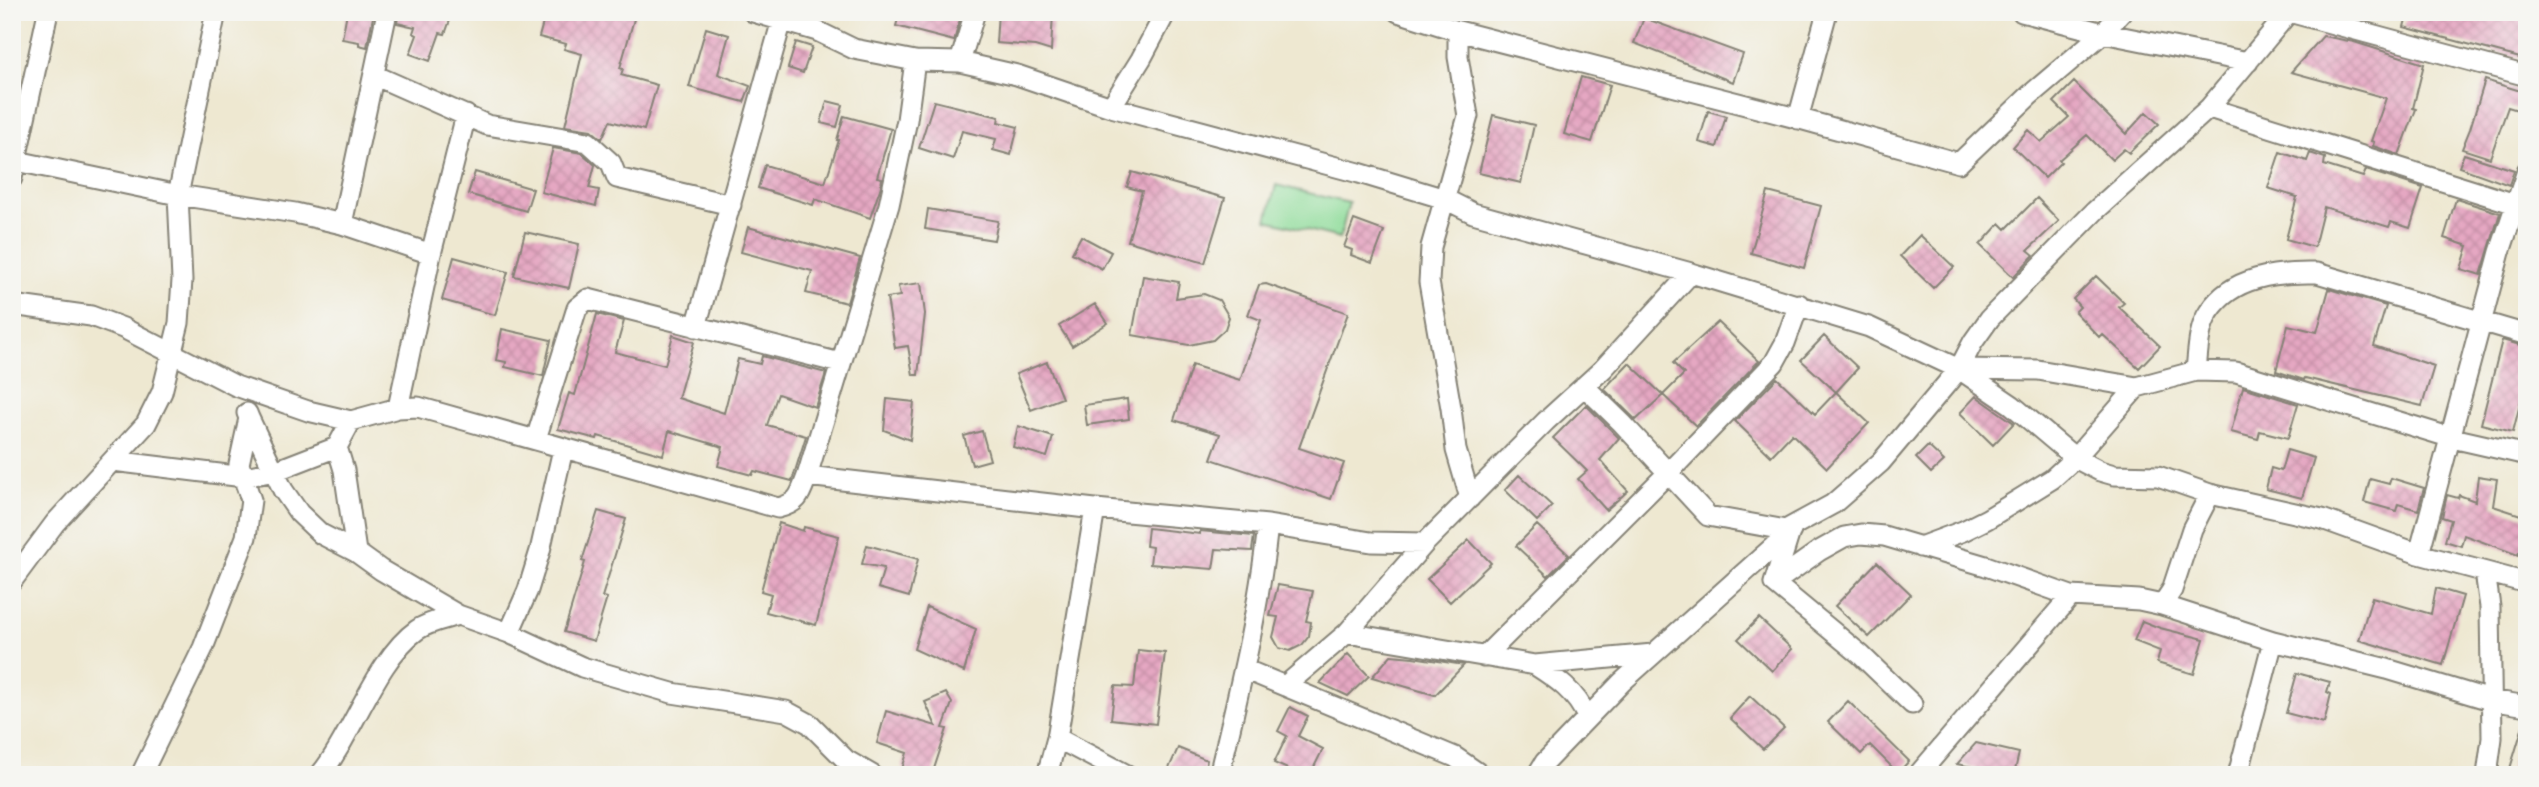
<svg xmlns="http://www.w3.org/2000/svg" width="2539" height="787" font-family="'Playpen Sans',sans-serif">
<style>
.pitch{fill:#8edc9a;stroke:#557c5b;stroke-width:2}
.building{fill:url(#building-cross-hatch)}
.lines{fill:none;stroke-linecap:round;stroke-linejoin:round}
.minor-casing{stroke:#858276;stroke-width:23}
.minor{stroke:#fff;stroke-width:19}
</style>
<defs>
<pattern id="building-cross-hatch" width="8" height="8" patternUnits="userSpaceOnUse" patternTransform="scale(1.75)"><rect width="8" height="8" fill="#e5a7c2"/><path d="M0 0l8 8M0 8l8-8" fill="none" stroke="#c48fa6"/></pattern>
</defs>
<rect width="100%" height="100%" fill="#f6f6f2"/>
<filter id="ink" filterUnits="userSpaceOnUse"><feTurbulence type="fractalNoise" baseFrequency=".0143" numOctaves="2"/><feDisplacementMap in="SourceGraphic" scale="14" xChannelSelector="R" yChannelSelector="G"/><feConvolveMatrix kernelMatrix="1 2 1 2 8 2 1 2 1" color-interpolation-filters="sRGB"/></filter>
<filter id="wash" filterUnits="userSpaceOnUse"><feTurbulence type="fractalNoise" baseFrequency=".00686" numOctaves="4" result="noise"/><feDisplacementMap in="SourceGraphic" scale="28" xChannelSelector="R" yChannelSelector="G"/><feGaussianBlur stdDeviation="1.57" result="paint"/><feColorMatrix in="noise" values="0 0 0 0 0 0 0 0 0 0 0 0 0 0 0 0 0 1.4 0 .05"/><feComposite in="paint" operator="in"/></filter>
<g filter="url(#wash)">
<rect width="100%" height="100%" fill="#eee8d1"/>
<path class="pitch" d="M 1276,185 L 1349,203 L 1340,238 L 1267,220 Z"/>
<g id="blocks">
<path class="building" d="M 347,12 L 374,12 L 367,47 L 359,45 L 359,42 L 342,39 Z
M 399,12 L 453,12 L 445,34 L 440,33 L 430,61 L 410,54 L 417,35 L 413,33 L 415,27 L 397,23 Z
M 546,12 L 636,12 L 620,68 L 623,69 L 621,75 L 657,85 L 644,130 L 610,121 L 602,139 L 591,130 L 565,126 L 582,54 L 564,49 L 566,44 L 539,37 Z
M 900,12 L 962,12 L 954,41 L 896,26 Z
M 998,12 L 1053,12 L 1051,51 L 1035,46 L 996,43 Z
M 2408,12 L 2527,12 L 2527,36 L 2520,58 L 2404,27 Z
M 1644,18 L 1743,54 L 1733,82 L 1634,43 Z
M 706,28 L 729,35 L 718,74 L 750,86 L 744,102 L 689,87 Z
M 2323,36 L 2354,42 L 2424,64 L 2413,108 L 2416,109 L 2399,155 L 2373,146 L 2374,142 L 2371,141 L 2386,98 L 2291,72 Z
M 796,42 L 812,47 L 803,73 L 788,68 Z
M 1581,77 L 1610,85 L 1592,142 L 1564,134 Z
M 2485,80 L 2527,93 L 2527,113 L 2508,107 L 2490,158 L 2462,149 L 2470,129 Z
M 2074,82 L 2126,134 L 2146,112 L 2159,124 L 2129,153 L 2124,149 L 2112,160 L 2087,135 L 2059,160 L 2061,162 L 2045,178 L 2013,147 L 2028,130 L 2041,142 L 2069,117 L 2054,102 Z
M 827,101 L 843,105 L 837,127 L 821,123 Z
M 934,101 L 999,117 L 998,122 L 1018,127 L 1011,155 L 993,150 L 996,139 L 962,131 L 953,159 L 919,148 Z
M 1708,111 L 1726,116 L 1717,147 L 1699,142 Z
M 1493,115 L 1534,125 L 1521,183 L 1479,173 Z
M 844,116 L 891,129 L 877,177 L 882,178 L 881,186 L 870,218 L 815,199 L 813,205 L 758,188 L 765,165 L 825,183 L 839,140 L 837,140 Z
M 553,148 L 582,153 L 595,165 L 589,188 L 599,190 L 596,206 L 541,192 Z
M 2280,152 L 2307,161 L 2310,153 L 2325,158 L 2324,165 L 2363,177 L 2366,170 L 2423,188 L 2410,228 L 2391,222 L 2389,227 L 2324,207 L 2314,247 L 2286,239 L 2297,197 L 2268,188 Z
M 2464,154 L 2514,170 L 2509,185 L 2459,167 Z
M 475,172 L 533,189 L 526,211 L 468,194 Z
M 1132,172 L 1225,198 L 1205,263 L 1128,241 L 1142,191 L 1127,187 Z
M 1768,192 L 1821,206 L 1804,268 L 1751,253 Z
M 2037,198 L 2059,221 L 2028,250 L 2034,255 L 2013,277 L 1980,245 L 2000,223 L 2006,229 Z
M 2456,199 L 2500,213 L 2481,275 L 2461,269 L 2468,246 L 2444,238 Z
M 928,209 L 998,221 L 994,240 L 925,229 Z
M 1354,220 L 1384,231 L 1372,263 L 1351,255 L 1352,250 L 1344,247 Z
M 748,227 L 860,258 L 847,303 L 806,293 L 812,271 L 741,252 Z
M 525,232 L 579,244 L 569,288 L 514,276 Z
M 1920,235 L 1954,267 L 1933,288 L 1900,256 Z
M 1081,236 L 1111,252 L 1102,269 L 1072,253 Z
M 454,257 L 508,272 L 495,315 L 442,300 Z
M 1143,276 L 1179,282 L 1176,298 L 1204,294 L 1219,300 L 1229,317 L 1225,329 L 1213,340 L 1189,345 L 1132,335 Z
M 2096,276 L 2124,303 L 2119,307 L 2160,346 L 2139,368 L 2102,334 L 2099,337 L 2075,312 L 2080,307 L 2073,299 Z
M 921,283 L 925,314 L 918,375 L 913,375 L 908,346 L 895,348 L 887,298 L 900,296 L 898,286 Z
M 1266,284 L 1348,313 L 1299,448 L 1344,463 L 1331,499 L 1211,459 L 1220,434 L 1174,420 L 1192,365 L 1240,380 L 1261,320 L 1248,315 L 1259,285 Z
M 2329,289 L 2386,306 L 2374,346 L 2434,366 L 2422,406 L 2305,378 L 2304,380 L 2276,371 L 2288,325 L 2317,332 Z
M 1095,304 L 1108,323 L 1072,346 L 1059,326 Z
M 597,314 L 624,321 L 615,352 L 665,365 L 673,335 L 694,342 L 678,398 L 724,413 L 738,359 L 760,364 L 762,356 L 826,373 L 815,407 L 778,394 L 767,425 L 806,436 L 792,481 L 754,471 L 752,475 L 718,466 L 723,447 L 669,431 L 663,455 L 598,436 L 597,439 L 558,429 L 569,393 L 575,395 Z
M 1718,322 L 1759,361 L 1696,426 L 1663,395 L 1684,374 L 1673,363 Z
M 502,329 L 551,340 L 543,376 L 505,367 L 506,362 L 496,360 Z
M 1824,336 L 1858,368 L 1836,392 L 1801,360 Z
M 2502,340 L 2527,347 L 2527,389 L 2524,388 L 2513,432 L 2481,424 Z
M 1047,362 L 1062,398 L 1031,410 L 1016,374 Z
M 1629,363 L 1663,395 L 1636,420 L 1604,389 Z
M 1777,378 L 1815,414 L 1836,392 L 1869,423 L 1827,468 L 1792,434 L 1771,456 L 1735,421 Z
M 2243,387 L 2298,404 L 2288,438 L 2260,431 L 2258,439 L 2231,432 Z
M 1976,396 L 2014,423 L 1993,445 L 1960,413 Z
M 887,399 L 914,402 L 910,440 L 884,430 Z
M 1127,399 L 1129,419 L 1087,425 L 1084,405 Z
M 1586,405 L 1619,438 L 1600,460 L 1628,491 L 1606,510 L 1578,479 L 1587,471 L 1553,438 Z
M 1018,426 L 1053,437 L 1047,457 L 1013,447 Z
M 982,431 L 990,460 L 972,465 L 964,436 Z
M 1928,446 L 1944,461 L 1931,473 L 1916,458 Z
M 2287,450 L 2314,458 L 2302,498 L 2266,489 L 2271,468 L 2281,471 Z
M 1519,475 L 1552,506 L 1537,521 L 1505,490 Z
M 2478,476 L 2497,479 L 2493,506 L 2527,517 L 2527,554 L 2519,552 L 2518,555 L 2464,535 L 2461,546 L 2445,541 L 2451,520 L 2442,517 L 2447,495 L 2458,498 L 2459,495 L 2475,501 Z
M 2391,478 L 2424,488 L 2418,510 L 2398,504 L 2396,511 L 2364,502 L 2370,479 L 2389,484 Z
M 598,511 L 626,519 L 602,597 L 607,598 L 594,641 L 564,632 L 585,562 L 582,561 Z
M 779,523 L 803,531 L 804,527 L 839,536 L 816,625 L 766,612 L 771,594 L 761,591 Z
M 1537,525 L 1569,555 L 1548,576 L 1516,546 Z
M 1148,528 L 1200,534 L 1200,531 L 1254,536 L 1252,551 L 1216,549 L 1213,569 L 1150,564 L 1152,547 L 1146,546 Z
M 1469,540 L 1491,563 L 1450,602 L 1427,579 Z
M 867,545 L 918,559 L 909,597 L 878,588 L 884,568 L 862,564 Z
M 1877,562 L 1911,594 L 1869,637 L 1835,606 Z
M 1278,585 L 1313,591 L 1306,621 L 1311,622 L 1309,636 L 1302,645 L 1290,651 L 1279,648 L 1273,637 L 1278,617 L 1270,616 Z
M 2436,588 L 2463,596 L 2443,665 L 2359,640 L 2372,597 L 2431,614 Z
M 927,607 L 976,629 L 964,672 L 914,649 Z
M 1759,618 L 1792,649 L 1772,671 L 1738,639 Z
M 2142,621 L 2160,628 L 2204,639 L 2194,674 L 2157,663 L 2160,651 L 2134,641 Z
M 1138,650 L 1165,653 L 1156,724 L 1111,719 L 1115,686 L 1134,687 Z
M 1348,654 L 1369,676 L 1348,696 L 1320,683 Z
M 1391,655 L 1413,657 L 1464,665 L 1435,695 L 1372,677 Z
M 2297,673 L 2330,682 L 2327,692 L 2331,694 L 2324,723 L 2286,713 Z
M 946,693 L 952,703 L 943,728 L 947,729 L 932,775 L 921,775 L 902,769 L 907,753 L 877,743 L 886,711 L 936,726 L 925,702 Z
M 1750,696 L 1784,728 L 1763,749 L 1730,718 Z
M 1848,701 L 1909,761 L 1898,773 L 1870,745 L 1861,754 L 1828,722 Z
M 1290,707 L 1308,716 L 1298,736 L 1323,749 L 1310,775 L 1301,775 L 1274,763 L 1287,736 L 1278,731 Z
M 2523,726 L 2527,727 L 2527,775 L 2508,775 Z
M 1976,743 L 2019,753 L 2014,775 L 1975,775 L 1977,768 L 1957,764 Z
M 1178,748 L 1207,760 L 1203,775 L 1166,775 Z"/>
</g>
</g>
<g filter="url(#ink)">
<use href="#blocks" fill-opacity="0" stroke="#858276" stroke-width="2"/>
<g class="lines">
<defs>
<path id="minor" d="M 753,12 L 817,31 L 854,49 L 915,61 L 960,62 L 1017,75 L 1111,107 L 1359,173 L 1445,199 L 1473,213 L 1691,273 L 1869,327 L 1959,369 L 2038,370 L 2137,387 L 2196,371 L 2236,372 L 2452,438 L 2527,455
M 1398,12 L 1458,31 L 1804,120 L 1959,163 L 2030,95 L 2103,33 L 2122,12
M 2022,12 L 2103,33 L 2248,62
M 1458,31 L 1458,57 L 1468,116 L 1431,247 L 1429,282 L 1451,408 L 1456,450 L 1470,498
M 960,62 L 975,12
M 374,75 L 487,125 L 588,142 L 611,163 L 617,178 L 731,205
M 1111,107 L 1141,59 L 1166,12
M 2209,108 L 2525,207
M 1798,119 L 1827,12
M 12,160 L 178,195 L 295,213 L 342,224 L 431,254
M 12,178 L 48,12
M 342,224 L 387,12
M 12,305 L 91,316 L 123,328 L 236,386 L 308,411 L 351,421 L 398,408 L 418,407 L 778,508 C 799,503 800,495 807,476 L 889,205 L 907,120 L 915,61
M 696,327 L 782,20
M 2196,371 C 2198,353 2198,328 2209,312 C 2232,276 2277,272 2317,273 L 2527,335
M 1584,386 L 1622,423 L 1708,516 L 1791,531
M 398,408 L 431,254 L 466,115
M 249,418 L 283,490 L 299,513 L 321,534 L 356,552 L 381,570 L 458,615 L 509,633 L 582,667 L 672,693 L 786,711 L 810,724 L 846,760 L 872,775
M 536,439 L 577,308 L 588,299 L 840,363
M 337,447 L 344,470 L 356,552
M 113,461 L 244,477 L 275,471 L 337,447 L 351,421
M 807,476 L 1095,509 L 1268,525 L 1371,542 L 1425,543 L 1546,421 L 1603,369 L 1691,273
M 2210,494 L 2158,476 L 2114,475 L 2100,471 L 2075,458 L 2012,405 L 1959,369 L 1973,342 L 1990,318 L 2095,211 L 2209,108 L 2289,12 L 2527,76
M 1790,532 L 1774,583 L 1861,655 L 1912,704
M 1920,547 L 1963,531 L 1987,519 L 2052,479 L 2075,458 L 2137,387
M 2419,554 L 2500,252 L 2527,171
M 2485,572 L 2490,607 L 2492,738 L 2487,775
M 12,581 L 55,523 L 146,424 L 162,392 L 179,323 L 182,280 L 178,195 L 216,12
M 1774,583 L 1819,551 L 1844,537 L 1861,534 L 1884,536 L 1986,566 L 2071,596 L 2139,600 L 2162,605 L 2172,590 L 2192,529 L 2210,494 L 2322,519 L 2419,554 L 2527,583
M 2162,605 L 2273,641 L 2387,669 L 2490,700 L 2527,706
M 509,633 L 528,590 L 540,551 L 563,449
M 1347,633 L 1535,665 L 1653,654
M 1484,657 L 1668,473 L 1774,363 L 1785,343 L 1799,304
M 1535,665 C 1557,679 1576,692 1587,717
M 1244,669 L 1455,757 L 1481,775
M 1285,686 L 1347,633 L 1425,543
M 1057,738 L 1127,775
M 141,775 L 203,648 L 246,537 L 251,500 L 239,464 L 249,418 L 247,413
M 320,775 C 353,735 376,659 417,630 C 428,622 445,619 458,615
M 1047,775 L 1057,738 L 1095,509
M 1219,775 C 1239,692 1259,610 1268,525
M 1537,775 L 1545,762 L 1622,682 L 1791,531 L 1789,528 L 1833,504 L 1881,462 L 1959,369
M 1918,775 L 2071,596
M 2238,775 L 2273,641"/>
</defs>
<use href="#minor" class="minor-casing"/>
<use href="#minor" class="minor"/>
</g>
</g>
<rect width="2539" height="787" fill="none" stroke="#f6f6f2" stroke-width="42"/>
</svg>
